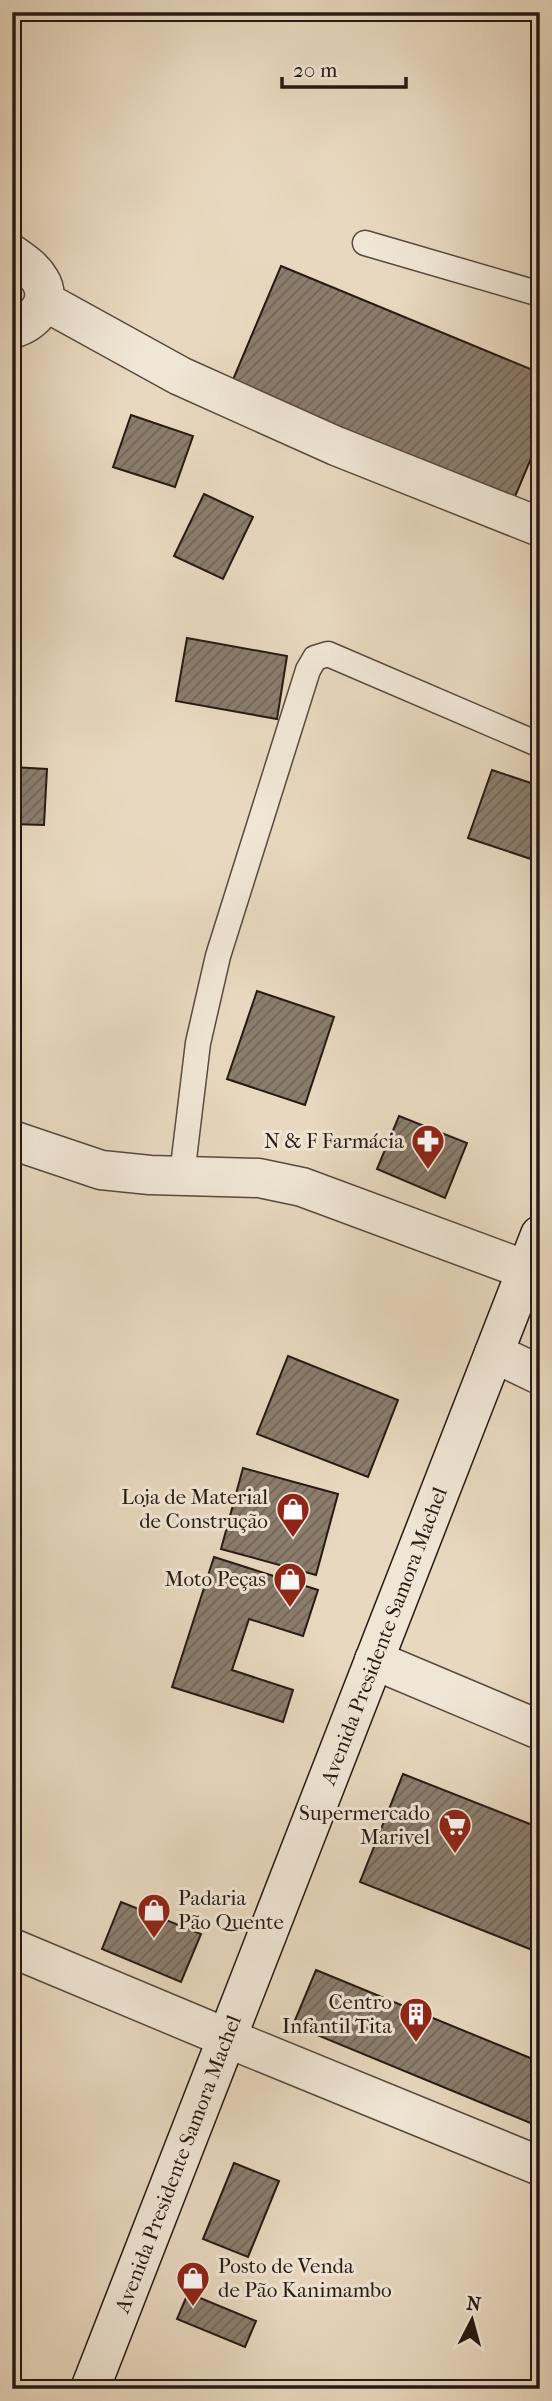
<svg xmlns="http://www.w3.org/2000/svg" width="552" height="2401" font-family="'IM FELL French Canon',serif">
<style>
.building{fill:url(#building-hatch);stroke:#271a14;stroke-width:2}
.lines{fill:none;stroke-linecap:round;stroke-linejoin:round}
.lane-casing{stroke:#574a3f;stroke-width:27}
.street-casing{stroke:#574a3f;stroke-width:41}
.secondary-casing{stroke:#271a14;stroke-width:41}
.lane{stroke:#f0e6d5;stroke-width:24}
.street{stroke:#f0e6d5;stroke-width:38}
.secondary{stroke:#f0e6d5;stroke-width:38}
.labels{text-anchor:middle;dominant-baseline:central;stroke-width:6;stroke-linejoin:round;paint-order:stroke}
.poi-label{font-size:21px;fill:#271a14;stroke:#f0e6d5;text-anchor:end}
.street-label{font-size:21px;fill:#271a14;stroke:#f0e6d5}
</style>
<defs>
<pattern id="building-hatch" width="6" height="6" patternUnits="userSpaceOnUse" patternTransform="scale(1.75)"><rect width="6" height="6" fill="#8b7d6d"/><path d="M-1 1l2-2M0 6l6-6M5 7l2-2" fill="none" stroke="#726658"/></pattern>
</defs>
<rect width="100%" height="100%" fill="#e8d8bf"/>
<filter id="stains"><feTurbulence type="fractalNoise" baseFrequency=".00286" numOctaves="4"/><feColorMatrix values="0 0 0 0 .2 0 0 0 0 .09 0 0 0 0 .02 0 0 0 .5 -.17"/></filter>
<radialGradient id="worn" r=".72"><stop offset=".6" stop-color="#630" stop-opacity="0"/><stop offset="1" stop-color="#630" stop-opacity=".3"/></radialGradient>
<path class="building" d="M 538,96 L 540,96 L 540,141 L 536,140 Z
M 281,266 L 540,373 L 540,437 L 514,499 L 232,382 Z
M 131,415 L 193,436 L 175,487 L 113,467 Z
M 204,494 L 253,517 L 223,579 L 174,556 Z
M 187,638 L 287,656 L 277,719 L 176,701 Z
M 12,767 L 47,769 L 44,825 L 12,824 Z
M 492,770 L 540,786 L 540,862 L 468,838 Z
M 257,991 L 334,1017 L 305,1105 L 227,1079 Z
M 399,1116 L 467,1143 L 445,1198 L 377,1169 Z
M 288,1356 L 398,1400 L 368,1477 L 257,1434 Z
M 243,1468 L 338,1494 L 316,1575 L 221,1549 Z
M 214,1557 L 318,1590 L 303,1636 L 249,1619 L 232,1670 L 293,1690 L 283,1722 L 172,1687 Z
M 403,1774 L 540,1828 L 540,1953 L 360,1882 Z
M 121,1902 L 201,1934 L 181,1982 L 102,1949 Z
M 316,1970 L 540,2062 L 540,2127 L 293,2025 Z
M 234,2163 L 279,2181 L 248,2257 L 203,2239 Z
M 188,2293 L 256,2321 L 245,2347 L 177,2319 Z"/>
<g class="lines">
<defs>
<path id="lane" d="M 365,243 L 540,294
M 182,1175 L 198,1043 L 218,956 L 308,670 L 315,658 L 328,654 L 540,745"/>
<path id="street" d="M 12,254 C 23,262 33,268 40,280 C 54,302 33,323 12,329
M 44,301 L 180,376 L 336,446 L 540,527
M 12,1140 L 101,1170 L 150,1175 L 259,1178 L 302,1187 L 526,1270
M 494,1353 L 540,1375
M 374,1660 L 540,1730
M 12,1948 L 227,2038 L 540,2166"/>
<path id="secondary" d="M 90,2389 L 540,1235"/>
</defs>
<use href="#lane" class="lane-casing"/>
<use href="#street" class="street-casing"/>
<use href="#secondary" class="secondary-casing"/>
<use href="#lane" class="lane"/>
<use href="#street" class="street"/>
<use href="#secondary" class="secondary"/>
</g>
<defs>
<symbol id="pharmacy-pin" viewBox="-11 -11 22 30"><path d="M0 17L-7.5 6A9.5 9.5 0 1 1 7.5 6Z" fill="#8f2418" stroke="#f0e6d5"/><path d="M-2-6h4v4h4v4h-4v4h-4v-4h-4v-4h4Z" fill="#fff"/></symbol>
<symbol id="shop-pin" viewBox="-11 -11 22 30"><path d="M0 17L-7.5 6A9.5 9.5 0 1 1 7.5 6Z" fill="#8f2418" stroke="#f0e6d5"/><path d="M-5-2.5h2.3a2.7 3.5 0 0 1 5.4 0H5L5.5 6h-11ZM-1.5-2.5h3a1.5 2.3 0 0 0-3 0Z" fill="#fff"/></symbol>
<symbol id="supermarket-pin" viewBox="-11 -11 22 30"><path d="M0 17L-7.5 6A9.5 9.5 0 1 1 7.5 6Z" fill="#8f2418" stroke="#f0e6d5"/><path d="M-6-5.5h2.5l.6 2H6L4.5 2H-2.5L-4.4-4H-6ZM-1.5 3.2a1.3 1.3 0 1 0 .1 0ZM3 3.2a1.3 1.3 0 1 0 .1 0Z" fill="#fff"/></symbol>
<symbol id="building-pin" viewBox="-11 -11 22 30"><path d="M0 17L-7.5 6A9.5 9.5 0 1 1 7.5 6Z" fill="#8f2418" stroke="#f0e6d5"/><path d="M-4-6H4V6H1V3H-1V6H-4ZM-2.5-4.3h1.7v1.8h-1.7ZM.8-4.3h1.7v1.8H.8ZM-2.5-1h1.7V.8h-1.7ZM.8-1h1.7V.8H.8Z" fill="#fff"/></symbol>
</defs>
<g fill-rule="evenodd">
<use href="#pharmacy-pin" x="409" y="1122" width="38" height="52"/>
<use href="#shop-pin" x="274" y="1490" width="38" height="52"/>
<use href="#shop-pin" x="271" y="1560" width="38" height="52"/>
<use href="#supermarket-pin" x="436" y="1806" width="38" height="52"/>
<use href="#shop-pin" x="135" y="1891" width="38" height="52"/>
<use href="#building-pin" x="397" y="1995" width="38" height="52"/>
<use href="#shop-pin" x="174" y="2259" width="38" height="52"/>
</g>
<g class="labels">
<g class="poi-label">
<text x="404" y="1141">N &amp; F Farmácia</text>
<text x="268" y="1497">Loja de Material<tspan x="268" dy="24">de Construção</tspan></text>
<text x="266" y="1579">Moto Peças</text>
<text x="430" y="1813">Supermercado<tspan x="430" dy="24">Marivel</tspan></text>
<text x="178" y="1898" text-anchor="start">Padaria<tspan x="178" dy="24">Pão Quente</tspan></text>
<text x="392" y="2002">Centro<tspan x="392" dy="24">Infantil Tita</tspan></text>
<text x="218" y="2266" text-anchor="start">Posto de Venda<tspan x="218" dy="24">de Pão Kanimambo</tspan></text>
</g>
<g class="street-label">
<text transform="translate(384 1636) rotate(-69)">Avenida Presidente Samora Machel</text>
<text transform="translate(178 2164) rotate(-69)">Avenida Presidente Samora Machel</text>
</g>
</g>
<rect width="552" height="2401" fill="none" stroke="#e8d8bf" stroke-width="42"/>
<rect x="14" y="14" width="524" height="2373" fill="none" stroke="#271a14" stroke-width="3.5"/>
<rect x="21" y="21" width="510" height="2359" fill="none" stroke="#271a14" stroke-width="2"/>
<g transform="translate(472 2320) rotate(6)" stroke="#f0e6d5" stroke-width="5" paint-order="stroke">
<path d="M0-5L12 26L0 18L-12 26Z" fill="#271a14"/>
<text y="-10" font-size="19" font-weight="bold" text-anchor="middle" fill="#271a14">N</text>
</g>
<path d="M282 77v10h124v-10" fill="none" stroke="#271a14" stroke-width="3.5"/>
<text x="293" y="77" font-size="21" fill="#271a14" stroke="#f0e6d5" stroke-width="5" paint-order="stroke">20 m</text>
<rect width="100%" height="100%" filter="url(#stains)"/>
<rect width="100%" height="100%" fill="url(#worn)"/>
</svg>
